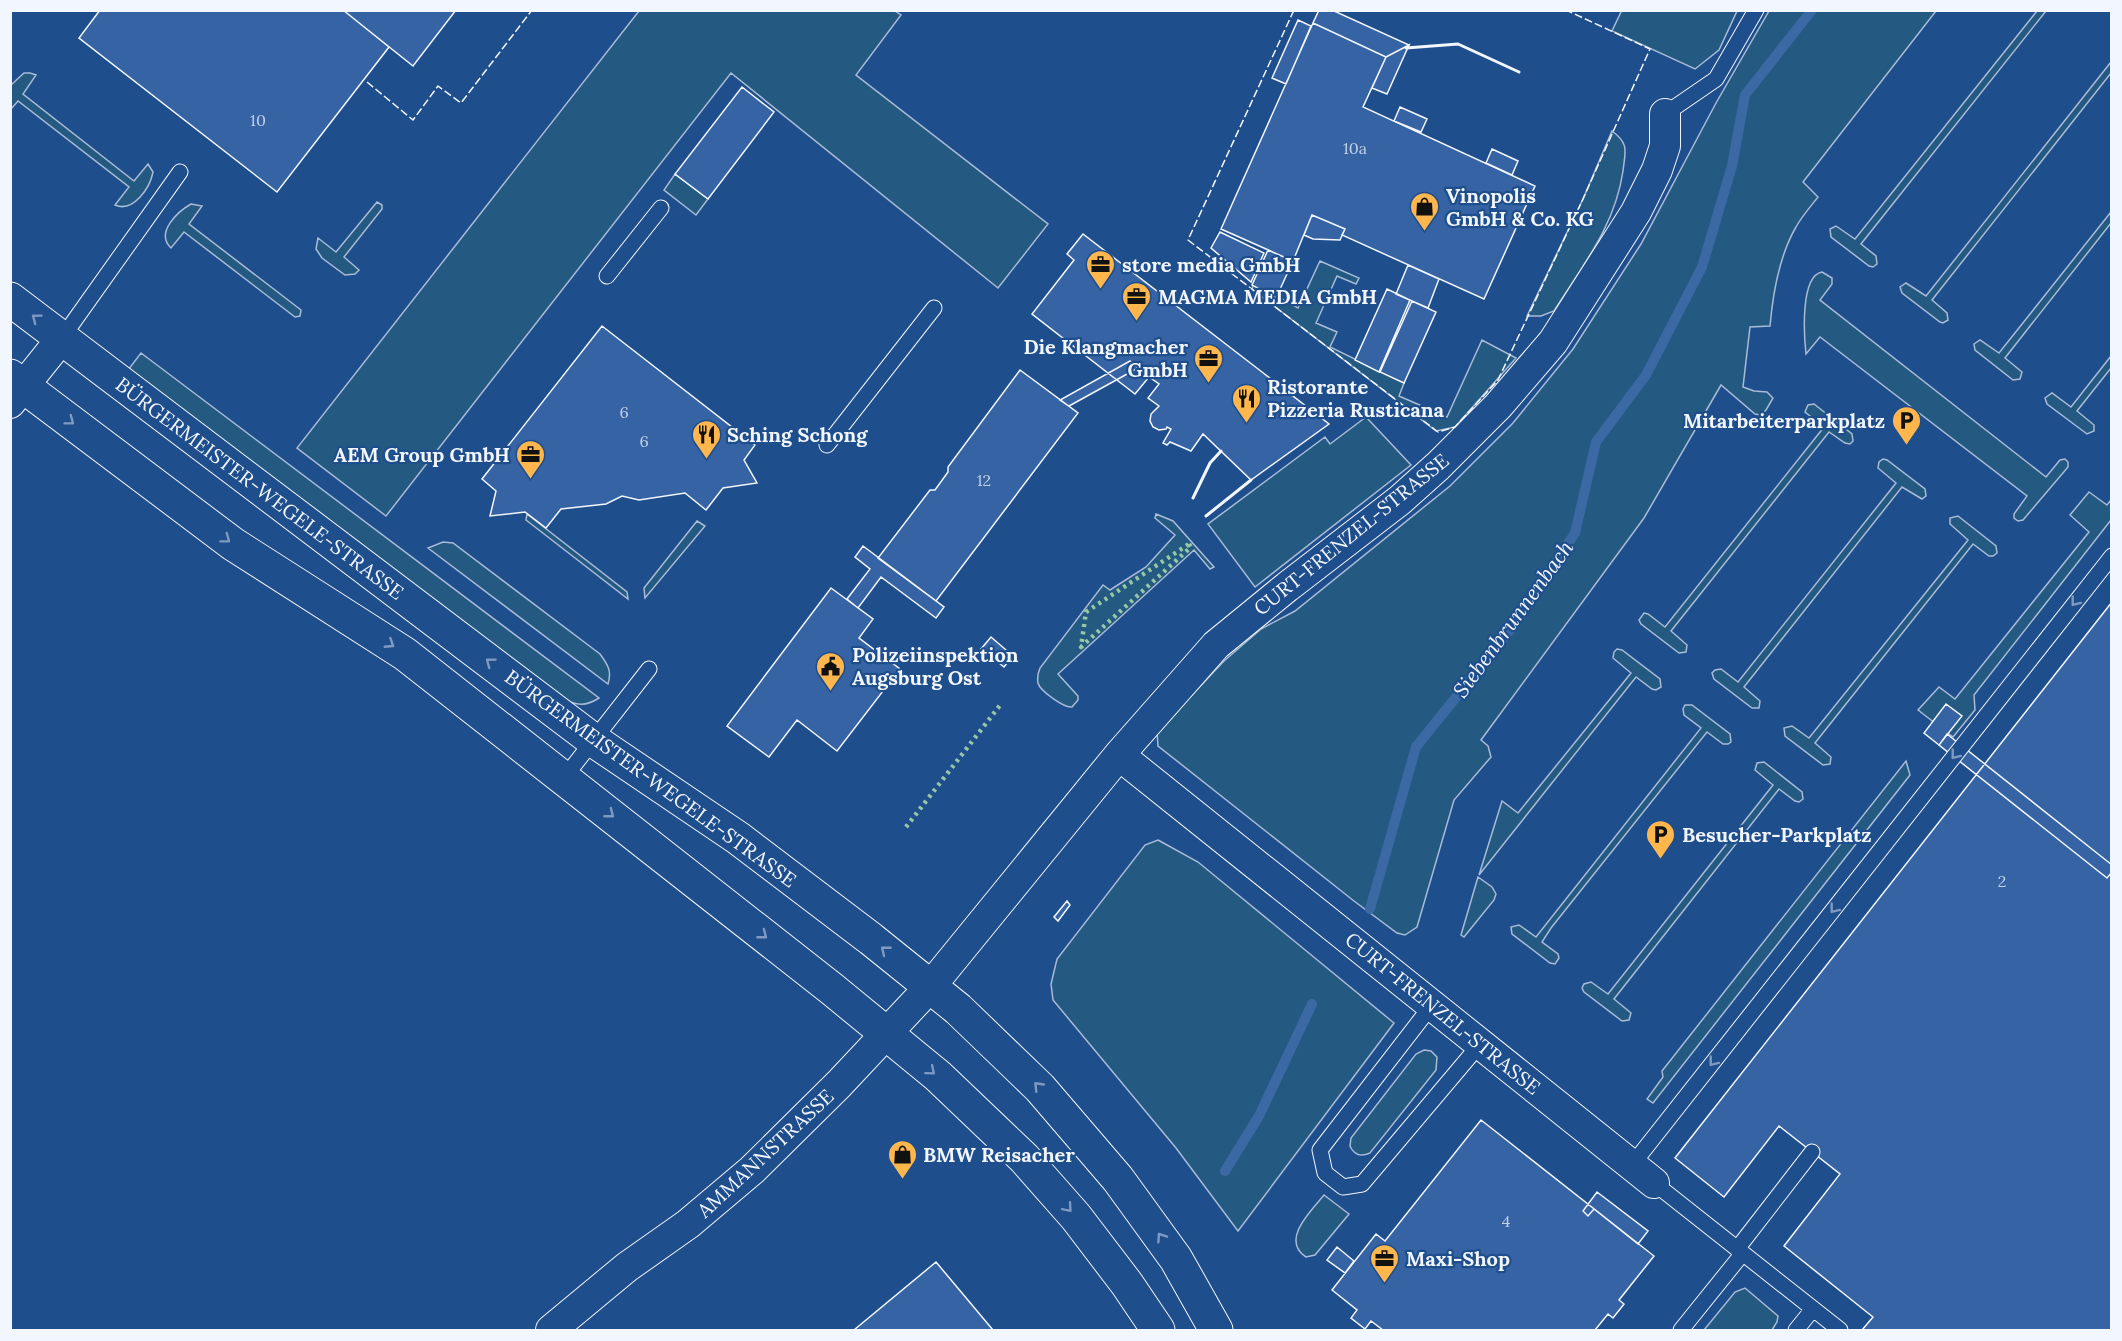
<svg xmlns="http://www.w3.org/2000/svg" width="2122" height="1341" font-family="Lora,serif">
<style>
.green{fill:#245a82;stroke:#a8bbd7;stroke-width:1.5}
.lines{fill:none;stroke-linecap:round;stroke-linejoin:round}
.stream{stroke:#3b69a3;stroke-width:10}
.building{fill:#3563a3;stroke:#f2f6ff;stroke-width:1.5}
.lane-casing{stroke:#f2f6ff;stroke-width:17}
.street-casing{stroke:#f2f6ff;stroke-width:32}
.secondary-casing{stroke:#f2f6ff;stroke-width:35}
.lane{stroke:#1f4e8c;stroke-width:15}
.street{stroke:#1f4e8c;stroke-width:30}
.secondary{stroke:#1f4e8c;stroke-width:33}
.hedge{stroke:#97c8a6;stroke-width:4.5;stroke-dasharray:3 4.5;stroke-linecap:butt}
.fence{stroke:#f2f6ff;stroke-width:1.5;stroke-dasharray:8 3;stroke-linecap:butt}
.wall{stroke:#f2f6ff;stroke-width:3}
.oneway{stroke:#7e9ac0}
.labels{text-anchor:middle;dominant-baseline:central;stroke-width:4.5;stroke-linejoin:round;paint-order:stroke}
.number-label{font-size:16px;fill:#c3d1e8}
.poi-label{font-size:20px;font-weight:bold;fill:#f2f6ff;stroke:#1f4e8c;text-anchor:start}
.street-label{font-size:20px;fill:#f2f6ff;stroke:#1f4e8c}
.water-label{font-size:21px;font-style:italic;fill:#f2f6ff;stroke:#1f4e8c}
</style>
<rect width="100%" height="100%" fill="#1f4e8c"/>
<path class="green" d="M 1622,10 L 1737,10 L 1737,11 L 1719,50 L 1695,69 L 1612,31 Z
M 639,11 L 895,11 L 901,15 L 856,75 L 1048,224 L 998,288 L 731,73 L 386,516 L 297,448 Z
M 1769,11 L 1936,11 L 1803,182 L 1818,197 C 1811,206 1802,216 1796,227 C 1779,256 1773,292 1770,326 L 1750,327 L 1743,387 L 1754,391 L 1767,392 L 1773,398 L 1766,410 L 1761,415 L 1755,414 L 1721,385 L 1644,518 L 1481,740 L 1488,746 L 1491,757 L 1454,800 L 1417,927 L 1405,935 L 1397,933 L 1354,901 L 1158,746 L 1157,732 L 1224,661 L 1261,629 L 1295,611 L 1450,486 L 1513,423 L 1573,349 L 1641,244 L 1716,103 Z
M 2037,11 L 2046,11 L 1861,244 L 1876,256 L 1877,264 L 1873,267 L 1869,266 L 1831,237 L 1830,229 L 1836,226 L 1855,239 Z
M 2111,62 L 2111,73 L 1932,300 L 1947,313 L 1948,320 L 1943,323 L 1940,322 L 1902,293 L 1900,287 L 1906,283 L 1926,296 Z
M 24,73 L 30,73 L 36,75 L 23,94 L 134,181 L 148,164 L 153,172 C 150,188 133,213 115,205 L 129,187 L 18,101 L 11,109 L 11,85 Z
M 1612,131 C 1630,144 1625,152 1623,171 C 1615,226 1583,265 1554,311 L 1541,316 L 1527,316 L 1583,199 Z
M 675,174 L 708,199 L 696,215 L 664,190 Z
M 377,202 L 382,205 L 382,209 L 344,257 L 359,270 L 355,274 L 345,275 L 322,258 L 316,249 L 318,238 L 336,252 Z
M 191,204 L 202,206 L 189,224 L 301,310 L 300,316 L 295,317 L 184,232 L 171,248 C 155,233 177,212 191,204 Z
M 2111,212 L 2111,223 L 2005,358 L 2022,372 L 2020,379 L 2013,380 L 1975,350 L 1974,344 L 1980,340 L 1999,353 Z
M 1320,261 L 1359,278 L 1356,284 L 1337,276 L 1316,323 L 1337,332 L 1330,347 L 1404,383 L 1399,396 L 1447,417 L 1482,340 L 1516,358 L 1455,427 L 1436,431 L 1252,289 L 1254,283 L 1298,308 Z
M 1822,272 L 1832,278 L 1832,284 L 1820,300 L 2046,477 L 2060,460 L 2065,459 L 2068,462 L 2068,467 L 2023,520 L 2018,521 L 2014,518 L 2014,514 L 2027,496 L 1820,337 L 1806,354 C 1804,336 1800,276 1822,272 Z
M 141,353 L 599,698 C 585,707 578,705 564,700 L 128,370 Z
M 2111,356 L 2111,368 L 2077,411 L 2094,425 L 2094,431 L 2087,434 L 2047,404 L 2045,398 L 2052,393 L 2071,407 Z
M 1814,404 L 1852,434 L 1853,441 L 1850,444 L 1845,443 L 1829,432 L 1671,631 L 1687,645 L 1686,652 L 1679,653 L 1641,624 L 1639,620 L 1644,613 L 1648,614 L 1665,627 L 1824,427 L 1805,412 L 1808,405 Z
M 1366,417 L 1411,465 L 1255,587 L 1208,524 L 1325,437 L 1330,444 Z
M 1883,459 L 1887,460 L 1925,489 L 1926,496 L 1922,499 L 1902,487 L 1744,687 L 1760,701 L 1759,708 L 1752,708 L 1714,679 L 1712,673 L 1715,670 L 1721,669 L 1738,682 L 1896,483 L 1878,468 L 1879,462 Z
M 2089,492 L 2107,505 L 2111,500 L 2111,520 L 1974,695 L 1975,710 L 1953,737 L 1918,710 L 1939,687 L 1955,699 L 2089,532 L 2070,515 Z
M 527,514 L 627,592 L 628,599 L 526,520 Z
M 1156,514 L 1173,521 L 1214,567 L 1210,569 L 1194,550 L 1058,674 L 1078,696 L 1078,700 L 1072,707 C 1064,708 1040,691 1038,683 C 1037,678 1038,673 1040,668 L 1103,585 L 1110,590 L 1146,567 L 1175,535 L 1155,518 Z
M 1958,516 L 1996,546 L 1997,553 L 1993,556 L 1989,556 L 1973,544 L 1815,743 L 1831,757 L 1830,764 L 1823,765 L 1785,736 L 1784,728 L 1792,726 L 1809,738 L 1968,540 L 1950,524 L 1950,518 Z
M 697,521 L 705,526 L 645,598 L 644,588 Z
M 443,542 L 453,543 L 600,654 C 608,665 612,671 608,684 L 428,548 Z
M 1617,649 L 1622,650 L 1660,679 L 1661,687 L 1656,690 L 1652,689 L 1636,677 L 1479,875 L 1502,801 L 1518,813 L 1631,673 L 1613,658 L 1614,652 Z
M 1685,705 L 1692,705 L 1730,734 L 1731,742 L 1728,744 L 1723,744 L 1707,732 L 1551,928 L 1542,942 L 1558,954 L 1559,958 L 1555,964 L 1550,963 L 1512,934 L 1511,927 L 1519,925 L 1536,937 L 1701,728 L 1684,715 L 1683,709 Z
M 1906,761 L 1910,775 L 1653,1103 L 1647,1099 L 1663,1077 L 1662,1071 Z
M 1764,762 L 1802,792 L 1803,799 L 1799,802 L 1795,801 L 1779,789 L 1614,999 L 1631,1013 L 1629,1020 L 1622,1021 L 1584,992 L 1582,988 L 1584,984 L 1591,982 L 1608,994 L 1773,785 L 1755,770 L 1757,763 Z
M 1158,840 L 1198,862 L 1394,1023 L 1238,1231 L 1176,1148 L 1053,1000 L 1051,984 L 1057,959 L 1145,845 Z
M 1478,877 L 1492,887 L 1496,894 L 1494,900 L 1464,937 L 1461,935 Z
M 1424,1050 L 1431,1051 L 1437,1057 L 1436,1070 L 1370,1153 C 1361,1157 1354,1155 1350,1146 L 1351,1138 L 1416,1054 Z
M 1324,1195 L 1349,1214 L 1315,1255 L 1306,1257 C 1280,1240 1311,1211 1324,1195 Z
M 1745,1288 L 1778,1316 L 1777,1322 L 1772,1330 L 1704,1330 L 1735,1292 Z"/>
<g class="lines">
<path class="stream" d="M 1370,909 L 1416,747 L 1515,624 L 1575,533 L 1596,442 L 1646,375 L 1702,267 L 1732,166 L 1745,95 L 1812,10
M 1225,1171 L 1259,1116 L 1312,1004"/>
</g>
<path class="building" d="M 100,10 L 343,10 L 389,47 L 277,192 L 79,38 Z
M 343,10 L 456,10 L 413,66 Z
M 1319,10 L 1332,10 L 1409,45 L 1386,57 L 1313,23 Z
M 1298,20 L 1311,26 L 1286,84 L 1272,78 Z
M 1313,23 L 1386,57 L 1363,107 L 1535,186 L 1484,299 L 1342,235 L 1345,229 L 1312,215 L 1293,261 L 1221,229 Z
M 1409,45 L 1387,94 L 1372,88 L 1386,57 Z
M 742,87 L 774,112 L 708,199 L 675,174 Z
M 1400,107 L 1427,119 L 1421,132 L 1394,121 Z
M 1492,149 L 1518,161 L 1512,175 L 1486,163 Z
M 1312,215 L 1345,229 L 1340,240 L 1313,239 L 1304,235 Z
M 1220,232 L 1264,253 L 1251,282 L 1211,248 Z
M 1083,234 L 1262,372 L 1329,424 L 1251,480 L 1203,434 L 1191,451 L 1170,442 L 1167,445 L 1163,443 L 1171,429 L 1167,427 L 1166,429 L 1159,430 L 1153,427 L 1150,421 L 1151,414 L 1159,406 L 1148,398 L 1159,384 L 1149,377 L 1135,394 L 1032,314 L 1074,260 L 1067,254 Z
M 1268,250 L 1293,261 L 1276,298 L 1252,285 Z
M 1408,265 L 1439,279 L 1428,308 L 1396,294 Z
M 1387,289 L 1410,300 L 1379,372 L 1355,360 Z
M 1412,301 L 1436,312 L 1404,383 L 1380,372 Z
M 602,326 L 755,445 L 744,460 L 757,483 L 723,488 L 706,510 L 685,493 L 639,500 L 622,496 L 606,504 L 561,509 L 546,528 L 525,512 L 490,516 L 496,491 L 482,479 Z
M 1130,361 L 1138,368 L 1069,406 L 1060,400 Z
M 1020,370 L 1078,413 L 936,601 L 878,558 L 930,490 L 935,490 L 948,472 L 948,467 Z
M 863,546 L 944,607 L 936,618 L 881,577 L 858,608 L 847,599 L 870,569 L 855,557 Z
M 831,588 L 873,619 L 859,638 L 900,669 L 837,751 L 797,720 L 769,757 L 727,726 Z
M 2112,602 L 2112,1330 L 1862,1330 L 1873,1317 L 1784,1246 L 1840,1174 L 1779,1126 L 1724,1197 L 1675,1158 Z
M 991,637 L 1013,656 L 1004,667 L 981,649 Z
M 1946,704 L 1962,716 L 1939,745 L 1924,733 Z
M 1947,734 L 2112,865 L 2112,872 L 2107,878 L 1939,745 Z
M 1067,901 L 1070,905 L 1058,921 L 1054,917 Z
M 1481,1120 L 1654,1256 L 1619,1300 L 1624,1304 L 1613,1318 L 1608,1314 L 1595,1330 L 1383,1330 L 1371,1321 L 1365,1329 L 1351,1318 L 1357,1310 L 1332,1290 L 1376,1234 L 1385,1241 Z
M 1597,1192 L 1648,1231 L 1638,1244 L 1594,1209 L 1588,1216 L 1583,1211 Z
M 1337,1247 L 1354,1261 L 1345,1273 L 1327,1260 Z
M 936,1262 L 993,1330 L 854,1330 Z"/>
<g class="lines">
<defs>
<path id="lane" d="M 1665,114 L 1716,79 L 1756,10
M 607,276 L 661,208
M 62,338 L 180,172
M 827,445 L 934,308
M 564,778 L 649,669
M 1432,1005 L 1320,1150 L 1325,1173 L 1343,1187 L 1362,1184 L 1481,1043
M 1632,1165 L 2112,556
M 1654,1183 L 1840,1330
M 1737,1249 L 1812,1152
M 1681,1330 L 1743,1253
M 1796,1330 L 1813,1309"/>
<path id="street" d="M 10,403 L 62,338
M 1119,755 L 1654,1183
M 551,1330 L 627,1267 L 688,1224 L 752,1170 L 839,1084 L 930,987 L 1119,755 L 1216,645 L 1287,587 L 1400,500 L 1438,466 L 1498,406 L 1553,342 L 1636,212 L 1657,170 L 1665,146 L 1665,114"/>
<path id="secondary" d="M 10,299 L 593,740 L 738,838 L 871,939 L 958,1009 L 1040,1088 L 1118,1179 L 1176,1259 L 1216,1330
M 10,376 L 233,544 L 405,654 L 832,989 L 938,1076 L 1024,1158 L 1076,1217 L 1127,1284 L 1158,1330"/>
</defs>
<use href="#lane" class="lane-casing"/>
<use href="#street" class="street-casing"/>
<use href="#secondary" class="secondary-casing"/>
<use href="#lane" class="lane"/>
<use href="#street" class="street"/>
<use href="#secondary" class="secondary"/>
<path class="hedge" d="M 1189,544 L 1191,547 L 1081,647 L 1086,612 Z
M 906,827 L 1001,704"/>
<path class="fence" d="M 1294,10 L 1188,240 L 1438,432 L 1455,427 L 1498,380 L 1583,199 L 1650,49 L 1566,10
M 367,82 L 413,120 L 438,86 L 461,103 L 532,10"/>
<path class="wall" d="M 1406,48 L 1458,44 L 1519,72
M 1193,498 L 1210,463 L 1221,451
M 1206,516 L 1251,480"/>
</g>
<defs><path id="oneway-chevron" d="M-2-3.5L2.5 0L-2 3.5" fill="none" stroke-width="1.6" stroke-linecap="round" stroke-linejoin="round" transform="scale(1.5)"/></defs>
<g class="oneway">
<use href="#oneway-chevron" transform="translate(36 318) rotate(-143)"/>
<use href="#oneway-chevron" transform="translate(70 421) rotate(37)"/>
<use href="#oneway-chevron" transform="translate(226 539) rotate(37)"/>
<use href="#oneway-chevron" transform="translate(2075 602) rotate(128)"/>
<use href="#oneway-chevron" transform="translate(390 644) rotate(33)"/>
<use href="#oneway-chevron" transform="translate(490 662) rotate(-143)"/>
<use href="#oneway-chevron" transform="translate(1955 755) rotate(128)"/>
<use href="#oneway-chevron" transform="translate(610 814) rotate(38)"/>
<use href="#oneway-chevron" transform="translate(1834 909) rotate(128)"/>
<use href="#oneway-chevron" transform="translate(763 935) rotate(38)"/>
<use href="#oneway-chevron" transform="translate(885 950) rotate(-141)"/>
<use href="#oneway-chevron" transform="translate(1713 1062) rotate(128)"/>
<use href="#oneway-chevron" transform="translate(931 1071) rotate(40)"/>
<use href="#oneway-chevron" transform="translate(1038 1086) rotate(-134)"/>
<use href="#oneway-chevron" transform="translate(1068 1208) rotate(49)"/>
<use href="#oneway-chevron" transform="translate(1161 1237) rotate(-124)"/>
</g>
<defs>
<symbol id="shop-pin" viewBox="-11 -11 22 30"><path d="M0 17L-7.5 6A9.5 9.5 0 1 1 7.5 6Z" fill="#ffb74d" stroke="#1f4e8c"/><path d="M-5-2.5h2.3a2.7 3.5 0 0 1 5.4 0H5L5.5 6h-11ZM-1.5-2.5h3a1.5 2.3 0 0 0-3 0Z" fill="#111"/></symbol>
<symbol id="office-pin" viewBox="-11 -11 22 30"><path d="M0 17L-7.5 6A9.5 9.5 0 1 1 7.5 6Z" fill="#ffb74d" stroke="#1f4e8c"/><path d="M-6-3h4V-5.5h4V-3h4V5H-6ZM-1-4.5V-3h2v-1.5ZM-6 0V1H6V0Z" fill="#111"/></symbol>
<symbol id="restaurant-pin" viewBox="-11 -11 22 30"><path d="M0 17L-7.5 6A9.5 9.5 0 1 1 7.5 6Z" fill="#ffb74d" stroke="#1f4e8c"/><path d="M-5-6h1v4h1v-4h1v4h1v-4h1v5L-1.5 .5V6h-2V.5L-5-1ZM5-6V6H3V1.5H1.5Q1.5-4 5-6Z" fill="#111"/></symbol>
<symbol id="parking-pin" viewBox="-11 -11 22 30"><path d="M0 17L-7.5 6A9.5 9.5 0 1 1 7.5 6Z" fill="#ffb74d" stroke="#1f4e8c"/><path d="M-3.5-5.5H1a3.5 3.5 0 0 1 0 7H-1V5.5H-3.5ZM-1-3.4V-.6H.8a1.4 1.4 0 0 0 0-2.8Z" fill="#111"/></symbol>
<symbol id="civic-pin" viewBox="-11 -11 22 30"><path d="M0 17L-7.5 6A9.5 9.5 0 1 1 7.5 6Z" fill="#ffb74d" stroke="#1f4e8c"/><path d="M-.6-6.5H3V-4.5H.6V-3L4-1V1h2V6H-6V1h2V-1L-.6-3ZM-1.2 2.5V6h2.4V2.5Z" fill="#111"/></symbol>
</defs>
<g fill-rule="evenodd">
<use href="#shop-pin" x="1408" y="190" width="33" height="45"/>
<use href="#office-pin" x="1084" y="248" width="33" height="45"/>
<use href="#office-pin" x="1120" y="280" width="33" height="45"/>
<use href="#office-pin" x="1192" y="342" width="33" height="45"/>
<use href="#restaurant-pin" x="1230" y="382" width="33" height="45"/>
<use href="#parking-pin" x="1890" y="404" width="33" height="45"/>
<use href="#restaurant-pin" x="690" y="418" width="33" height="45"/>
<use href="#office-pin" x="514" y="438" width="33" height="45"/>
<use href="#civic-pin" x="814" y="650" width="33" height="45"/>
<use href="#parking-pin" x="1644" y="818" width="33" height="45"/>
<use href="#shop-pin" x="886" y="1138" width="33" height="45"/>
<use href="#office-pin" x="1368" y="1242" width="33" height="45"/>
</g>
<g class="labels">
<g class="number-label">
<text x="258" y="120">10</text>
<text x="1355" y="148">10a</text>
<text x="624" y="412">6</text>
<text x="644" y="441">6</text>
<text x="984" y="480">12</text>
<text x="2002" y="881">2</text>
<text x="1506" y="1221">4</text>
</g>
<g class="poi-label">
<text x="1446" y="195">Vinopolis<tspan x="1446" dy="23">GmbH &amp; Co. KG</tspan></text>
<text x="1122" y="264">store media GmbH</text>
<text x="1158" y="296">MAGMA MEDIA GmbH</text>
<text x="1188" y="346" text-anchor="end">Die Klangmacher<tspan x="1188" dy="23">GmbH</tspan></text>
<text x="1267" y="386">Ristorante<tspan x="1267" dy="23">Pizzeria Rusticana</tspan></text>
<text x="1885" y="420" text-anchor="end">Mitarbeiterparkplatz</text>
<text x="727" y="434">Sching Schong</text>
<text x="510" y="454" text-anchor="end">AEM Group GmbH</text>
<text x="852" y="654">Polizeiinspektion<tspan x="852" dy="23">Augsburg Ost</tspan></text>
<text x="1682" y="834">Besucher-Parkplatz</text>
<text x="923" y="1154">BMW Reisacher</text>
<text x="1406" y="1258">Maxi-Shop</text>
</g>
<g class="street-label">
<text transform="translate(260 488) rotate(37)">BÜRGERMEISTER-WEGELE-STRASSE</text>
<text transform="translate(1351 534) rotate(-39)">CURT-FRENZEL-STRASSE</text>
<text transform="translate(651 778) rotate(36)">BÜRGERMEISTER-WEGELE-STRASSE</text>
<text transform="translate(1443 1013) rotate(39)">CURT-FRENZEL-STRASSE</text>
<text transform="translate(765 1153) rotate(-43)">AMMANNSTRASSE</text>
</g>
<g class="water-label">
<text transform="translate(1513 619) rotate(-54)">Siebenbrunnenbach</text>
</g>
</g>
<rect width="2122" height="1341" fill="none" stroke="#f2f6ff" stroke-width="24"/>
</svg>
